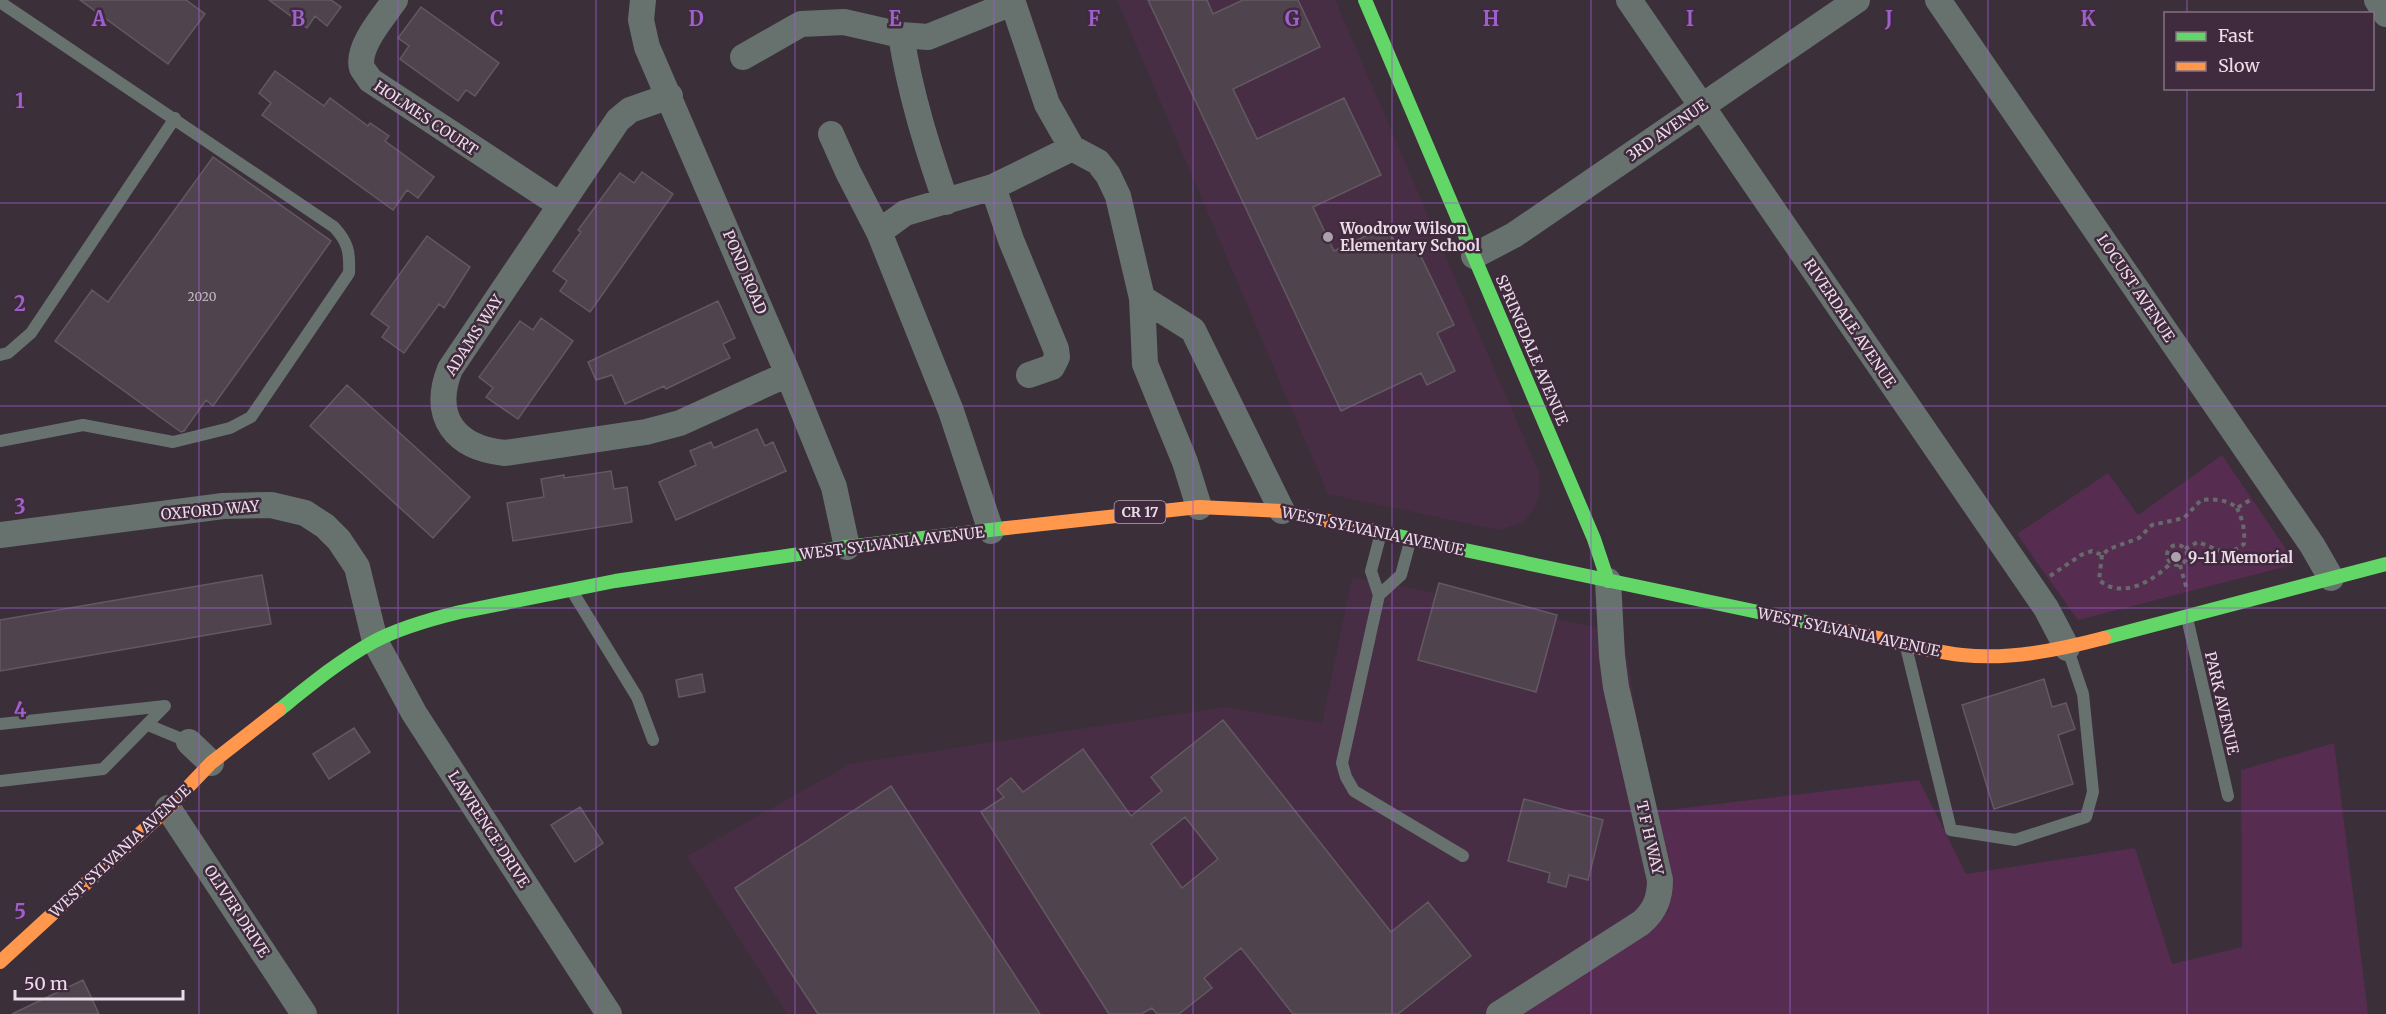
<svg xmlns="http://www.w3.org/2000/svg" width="2386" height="1014" font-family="Merriweather,serif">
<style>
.built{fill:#482e44}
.green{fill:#562c50}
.building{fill:#4f444d;stroke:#635962;stroke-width:1.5;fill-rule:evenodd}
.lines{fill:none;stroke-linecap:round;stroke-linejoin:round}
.path{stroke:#666a6a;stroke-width:4;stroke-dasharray:4.5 4.5;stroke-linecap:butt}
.lane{stroke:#67726f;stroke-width:12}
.street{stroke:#67726f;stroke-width:26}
.fast{stroke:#63d668;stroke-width:14}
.slow{stroke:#ff974d;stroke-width:14}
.grid{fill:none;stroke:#9d61cb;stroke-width:1.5;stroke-opacity:0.55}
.poi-dot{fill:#ad9fab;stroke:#402a3d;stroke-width:2}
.labels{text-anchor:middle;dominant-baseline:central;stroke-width:5;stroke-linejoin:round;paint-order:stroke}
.number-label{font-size:12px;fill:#c4b6c1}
.shield{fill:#402a3d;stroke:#b8a7b5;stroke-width:1.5}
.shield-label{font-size:14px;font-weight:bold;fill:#ebdce8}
.street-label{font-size:15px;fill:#ebdce8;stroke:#402a3d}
.poi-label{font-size:15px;font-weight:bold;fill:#ebdce8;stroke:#402a3d;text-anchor:start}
.grid-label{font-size:20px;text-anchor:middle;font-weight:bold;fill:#9d61cb;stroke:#402a3d;stroke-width:5;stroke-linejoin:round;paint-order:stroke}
</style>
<rect width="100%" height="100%" fill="#3b2f3a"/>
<path class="built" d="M 1117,0 L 1335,0 L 1539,473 L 1540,491 L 1535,507 L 1522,523 L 1499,530 L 1328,494 Z
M 1352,578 L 1377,581 L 1623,633 L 1669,911 L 1516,1014 L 787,1014 L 687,856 L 850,764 L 1225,707 L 1322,723 Z"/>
<path class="green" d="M 2222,455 L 2296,564 L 2078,620 L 2017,534 L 2108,473 L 2138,515 Z
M 2334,743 L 2368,1014 L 1516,1014 L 1669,911 L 1651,812 L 1919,780 L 1966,874 L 2135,848 L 2172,964 L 2242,947 L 2241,770 Z"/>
<path class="building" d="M 80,0 L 186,0 L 205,14 L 168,64 Z
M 269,0 L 331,0 L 341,7 L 327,26 L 315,16 L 307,28 Z
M 1148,0 L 1207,0 L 1213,14 L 1243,0 L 1298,0 L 1320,47 L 1233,89 L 1257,139 L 1344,98 L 1381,175 L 1313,207 L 1334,251 L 1387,226 L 1398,249 L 1414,242 L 1454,325 L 1437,333 L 1455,371 L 1427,385 L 1421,373 L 1341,411 Z
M 421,7 L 499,63 L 475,96 L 466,90 L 458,101 L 400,59 L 409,46 L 398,38 Z
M 275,71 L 324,106 L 330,98 L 368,126 L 370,123 L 389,136 L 385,141 L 434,177 L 418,198 L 407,190 L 393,210 L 262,115 L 271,103 L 259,93 Z
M 213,157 L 331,241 L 213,406 L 206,400 L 184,431 L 181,432 L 55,341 L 92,290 L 108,302 Z
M 642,172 L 673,194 L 590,312 L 560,291 L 567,281 L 553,271 L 581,232 L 578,230 L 620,173 L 634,183 Z
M 427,236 L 470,267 L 444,308 L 439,304 L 404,353 L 382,337 L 389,327 L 371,314 Z
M 718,301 L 735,338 L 723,344 L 730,358 L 666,389 L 664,386 L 625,404 L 612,375 L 596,380 L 588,362 Z
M 541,318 L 573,341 L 518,419 L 486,397 L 493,388 L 479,377 L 520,321 L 533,330 Z
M 347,385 L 470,497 L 433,538 L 310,426 Z
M 757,429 L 765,446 L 773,442 L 786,471 L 676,520 L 659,482 L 696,465 L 690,451 L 711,442 L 714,448 Z
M 611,471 L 614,489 L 627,487 L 632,522 L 513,541 L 507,503 L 544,497 L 541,479 L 564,475 L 564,478 Z
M 262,575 L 271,624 L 0,671 L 0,620 Z
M 1439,583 L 1557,615 L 1536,692 L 1418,660 Z
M 702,674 L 705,692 L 679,697 L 676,680 Z
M 2044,679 L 2052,707 L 2066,703 L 2075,729 L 2058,735 L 2073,784 L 1994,809 L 1962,705 Z
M 1223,720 L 1391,932 L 1428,902 L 1471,956 L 1398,1014 L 1293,1014 L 1241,948 L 1204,978 L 1212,988 L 1179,1014 L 1157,1014 L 1152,1008 L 1141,1014 L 1109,1014 L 981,812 L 1004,797 L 997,789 L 1011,778 L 1023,792 L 1083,749 L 1131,816 L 1162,791 L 1151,777 ZM 1185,817 L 1218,859 L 1182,888 L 1151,844 Z
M 354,728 L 370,752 L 329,779 L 313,754 Z
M 891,786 L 1040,1014 L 818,1014 L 735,888 Z
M 1524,799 L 1603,820 L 1588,880 L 1569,875 L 1566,887 L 1548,882 L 1550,873 L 1508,861 Z
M 580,807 L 603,843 L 575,862 L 551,825 Z
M 83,980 L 99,1014 L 12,1014 Z"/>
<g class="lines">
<path class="path" d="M2167 555a10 10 0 1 1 20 0a10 10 0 1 1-20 0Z
M 2185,549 L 2198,542 L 2228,554 L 2244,544 C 2245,530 2243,521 2237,508
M 2102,555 L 2099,580 C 2122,600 2153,581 2171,563
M 2180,565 L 2187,590
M 2050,576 L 2081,555 L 2092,551 L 2102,555 L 2109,549 L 2139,538 L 2152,525 L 2184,518 L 2201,500 C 2214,499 2227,499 2237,508 L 2252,499"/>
<path class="lane" d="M 0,2 L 334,227 C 348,242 350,252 349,273 L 251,417 L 230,428 L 173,442 L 83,425 L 0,441
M 0,355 L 8,353 L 31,333 L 175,118
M 1381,533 L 1371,571 L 1379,595 L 1401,575 L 1411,538
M 572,591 L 637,697 L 653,740
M 1379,595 L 1342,763 L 1346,777 L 1354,791 L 1463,856
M 2187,618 L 2228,796
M 1906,647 L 1951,830 L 2015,840 L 2086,817 L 2093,792 L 2083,694 L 2068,650
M 0,724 L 165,706 L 103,769 L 0,781
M 148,725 L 189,742"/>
<path class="street" d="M 395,0 C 384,16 356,47 362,68 C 364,72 368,76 370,80 L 560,205
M 643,0 L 641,20 L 647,47 L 788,374 L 834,487 L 847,547
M 1012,0 L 1047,104 L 1072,148
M 1629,0 L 2046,608 L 2067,648
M 1938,0 L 2312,545 L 2331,578
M 2377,0 L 2386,14
M 901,35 C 910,93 927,147 946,202
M 743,57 L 801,24 L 844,22 L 901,35 L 928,37 L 1012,3
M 670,96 L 630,110 L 618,120 L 450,369 C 431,417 455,448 505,453 L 646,432 L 680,423 L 788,374
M 831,134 L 848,172 L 879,232 L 951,411 L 991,531
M 993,187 L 1011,240 L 1056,349 L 1057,357 L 1052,367 L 1029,375
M 879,232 L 905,213 L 993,187 L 1072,148 L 1098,162 L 1108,175 L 1118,196 L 1142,298 L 1145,364 L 1185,462 L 1199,507
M 1474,256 L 1514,235 L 1857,0
M 1142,298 L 1193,330 L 1282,511
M 0,535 L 223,506 L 271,505 L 305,513 L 325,526 L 339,540 L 357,567 L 375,641 L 414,713 L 609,1014
M 189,742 L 211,763
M 168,808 L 304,1014
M 1499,1014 L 1641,923 C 1655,911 1660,898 1660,880 L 1616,687 L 1612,656 L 1608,581"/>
<path class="fast" d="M 1365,0 L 1594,539 L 1608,581
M 1370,530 L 1848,631
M 2104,638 L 2386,564
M 279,710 C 309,686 339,661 373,642 C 399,628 431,619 460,612 L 615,581 L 847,547 L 1007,528"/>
<path class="slow" d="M 1007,528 L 1199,507 L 1282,511 L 1370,530
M 1848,631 C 1886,639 1924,651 1962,655 C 2010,660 2058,650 2104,638
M 0,962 L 168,808 L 211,763 L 279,710"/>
</g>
<path class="grid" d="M 199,0 L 199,1014M 398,0 L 398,1014M 596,0 L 596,1014M 795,0 L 795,1014M 994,0 L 994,1014M 1193,0 L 1193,1014M 1392,0 L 1392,1014M 1591,0 L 1591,1014M 1790,0 L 1790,1014M 1988,0 L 1988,1014M 2187,0 L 2187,14M 2187,88 L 2187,1014M 0,203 L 2386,203M 0,406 L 2386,406M 0,608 L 2386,608M 0,811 L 2386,811"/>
<g class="poi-dot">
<circle cx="1328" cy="237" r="6"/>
<circle cx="2176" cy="557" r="6"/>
</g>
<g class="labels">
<g class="number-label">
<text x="202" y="296">2020</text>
</g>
<rect class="shield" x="1114.5" y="501" width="51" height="22" rx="4.5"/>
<g class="shield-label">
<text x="1140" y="512">CR 17</text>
</g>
<g class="street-label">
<text transform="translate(426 118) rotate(34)">HOLMES COURT</text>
<text transform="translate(1667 130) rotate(-35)">3RD AVENUE</text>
<text transform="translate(745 272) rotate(67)">POND ROAD</text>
<text transform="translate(2136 288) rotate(56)">LOCUST AVENUE</text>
<text transform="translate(1850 323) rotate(56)">RIVERDALE AVENUE</text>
<text transform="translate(474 335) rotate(-57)">ADAMS WAY</text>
<text transform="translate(1532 350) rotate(67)">SPRINGDALE AVENUE</text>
<text transform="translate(210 510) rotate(-5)">OXFORD WAY</text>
<text transform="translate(1373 531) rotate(12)">WEST SYLVANIA AVENUE</text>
<text transform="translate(892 543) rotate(-7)">WEST SYLVANIA AVENUE</text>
<text transform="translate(1849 632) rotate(12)">WEST SYLVANIA AVENUE</text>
<text transform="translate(2222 703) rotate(77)">PARK AVENUE</text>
<text transform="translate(489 829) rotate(57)">LAWRENCE DRIVE</text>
<text transform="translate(1650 838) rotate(77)">T F H WAY</text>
<text transform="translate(120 851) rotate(-43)">WEST SYLVANIA AVENUE</text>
<text transform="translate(237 911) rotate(57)">OLIVER DRIVE</text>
</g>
<g class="poi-label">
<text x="1340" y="228">Woodrow Wilson<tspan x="1340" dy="17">Elementary School</tspan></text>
<text x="2188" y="557">9-11 Memorial</text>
</g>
</g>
<g class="grid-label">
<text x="99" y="26">A</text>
<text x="298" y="26">B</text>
<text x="497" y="26">C</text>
<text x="696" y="26">D</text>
<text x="895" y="26">E</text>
<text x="1094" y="26">F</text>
<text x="1292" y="26">G</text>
<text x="1491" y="26">H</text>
<text x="1690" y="26">I</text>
<text x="1889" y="26">J</text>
<text x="2088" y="26">K</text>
<text x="20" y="108">1</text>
<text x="20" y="311">2</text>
<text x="20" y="514">3</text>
<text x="20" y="717">4</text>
<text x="20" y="919">5</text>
</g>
<rect x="2164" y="12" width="210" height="78" fill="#402a3d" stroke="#847181" stroke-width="1.5"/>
<rect x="2176" y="32" width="30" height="9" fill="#63d668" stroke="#847181" stroke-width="1.5"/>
<text x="2218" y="42" font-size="18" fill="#ebdce8">Fast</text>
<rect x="2176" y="62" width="30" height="9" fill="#ff974d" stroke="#847181" stroke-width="1.5"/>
<text x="2218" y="72" font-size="18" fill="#ebdce8">Slow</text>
<path d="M15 990v9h168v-9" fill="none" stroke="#ebdce8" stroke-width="3"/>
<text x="24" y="990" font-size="18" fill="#ebdce8" stroke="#402a3d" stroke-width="4.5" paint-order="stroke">50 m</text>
</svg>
